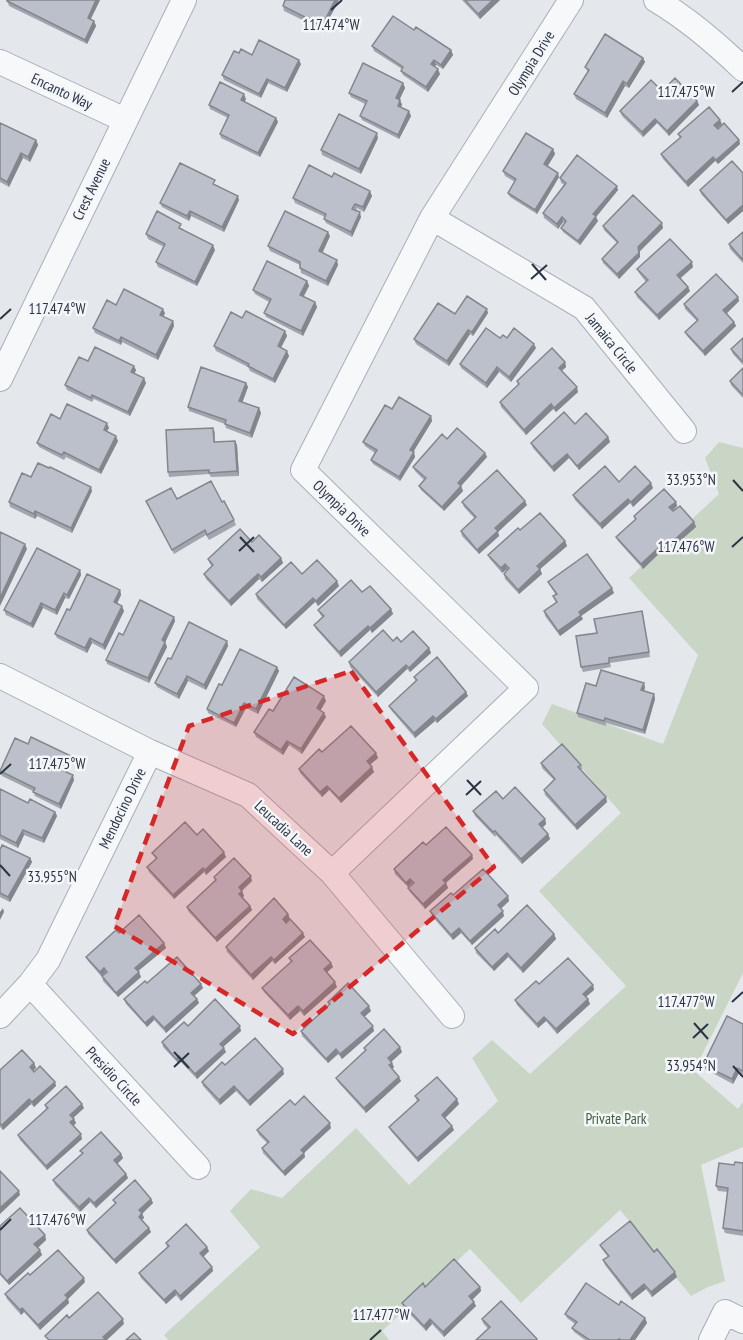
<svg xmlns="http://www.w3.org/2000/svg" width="743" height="1340" font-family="'PT Sans Narrow',sans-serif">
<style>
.green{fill:#c9d6c5}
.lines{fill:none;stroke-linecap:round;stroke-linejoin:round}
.street-casing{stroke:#a9aeb7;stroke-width:26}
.street{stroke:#f7f8fa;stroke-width:24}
.wall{fill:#a1a5ae}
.shaded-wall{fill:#83868d}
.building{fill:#bbc0ca;stroke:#83868d;stroke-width:1.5}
.marked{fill:#d62828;fill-opacity:0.2;stroke:#d62828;stroke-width:4.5;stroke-dasharray:12 8;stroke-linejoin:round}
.ticks{fill:none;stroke:#2b3445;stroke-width:2}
.labels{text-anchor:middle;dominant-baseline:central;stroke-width:5;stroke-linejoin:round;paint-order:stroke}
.street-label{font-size:15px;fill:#2b3445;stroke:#f4f6f9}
.park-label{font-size:15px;fill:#3f6138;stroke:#f4f6f9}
.ticks-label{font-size:15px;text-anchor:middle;fill:#2b3445;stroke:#f4f6f9;stroke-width:5;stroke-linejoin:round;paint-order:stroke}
</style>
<rect width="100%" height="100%" fill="#e4e7ec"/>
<path class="green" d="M 719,442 L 743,448 L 743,973 L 694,1071 L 738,1109 L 743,1102 L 743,1147 L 701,1165 L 725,1281 L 708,1287 L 691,1296 L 620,1210 L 521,1303 L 470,1249 L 382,1331 L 389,1340 L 168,1340 L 164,1335 L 260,1247 L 230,1211 L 251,1189 L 282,1198 L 356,1128 L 409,1185 L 498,1101 L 472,1058 L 492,1040 L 530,1074 L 626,986 L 539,891 L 621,813 L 542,724 L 552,704 L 663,744 L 698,655 L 629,578 L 719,494 L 705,458 Z"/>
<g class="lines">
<defs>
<path id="street" d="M 656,0 C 688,19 716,43 743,69
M 0,62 L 125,120
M 432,218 L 584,308 L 684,431
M 0,379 L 184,0
M 0,676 L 150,752 L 248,795 L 332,873 L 452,1016
M 332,873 L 526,688 L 303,470 L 432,218 L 571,0
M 30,984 L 198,1167
M 0,1016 L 30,984 L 48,960 L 150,752
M 711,1340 L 725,1312 L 743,1321"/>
</defs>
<use href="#street" class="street-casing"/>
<use href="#street" class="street"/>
</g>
<path class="wall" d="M 7,0 L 100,0 L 91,19 L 94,21 L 96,26 L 87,44 L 9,6 Z
M 285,0 L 339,0 L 323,30 L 284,11 L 283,6 Z
M 462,0 L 500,0 L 480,19 Z
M 414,30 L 451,50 L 453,55 L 443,69 L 436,65 L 434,67 L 440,74 L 428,92 L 403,75 L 401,71 L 402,69 L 374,51 L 372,46 Z
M 239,53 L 252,55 L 301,64 L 287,92 L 268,83 L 261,98 L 224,80 L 222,75 Z
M 643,58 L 645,62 L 629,88 L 625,86 L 607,118 L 576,99 L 574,94 L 588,72 L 585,67 Z
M 403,83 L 405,88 L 399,100 L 400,100 L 402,105 L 401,107 L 411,116 L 399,139 L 362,120 L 360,116 L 365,104 L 351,97 L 349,93 Z
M 662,91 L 697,101 L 699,105 L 669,136 L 657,123 L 643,137 L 622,116 L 620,111 Z
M 246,99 L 244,102 L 276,118 L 278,122 L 260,157 L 221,138 L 220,134 L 228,118 L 210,109 L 209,105 Z
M 0,123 L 36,140 L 38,145 L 30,162 L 23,158 L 9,187 L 0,182 Z
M 722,124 L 717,128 L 739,140 L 740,144 L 718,164 L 715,161 L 688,187 L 663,159 L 661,154 L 680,138 L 678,134 Z
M 378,138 L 361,174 L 322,155 L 321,150 Z
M 553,149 L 555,154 L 547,166 L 559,177 L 537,214 L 510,197 L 508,193 L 515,182 L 505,176 L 503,171 Z
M 743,173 L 743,211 L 728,224 L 701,194 L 700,190 Z
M 332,177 L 372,196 L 364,212 L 357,208 L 356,211 L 361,217 L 352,237 L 326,223 L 324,219 L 325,217 L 295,203 L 293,198 Z
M 560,178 L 618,190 L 596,217 L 598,221 L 580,245 L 563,232 L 561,228 L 565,223 L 563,222 L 558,229 L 544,218 L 543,213 L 565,185 L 561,183 Z
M 217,185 L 239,200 L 224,232 L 191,216 L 189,221 L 162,207 L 160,203 Z
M 603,226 L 663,228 L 640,251 L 640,257 L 619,279 L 603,263 L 602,259 L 617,243 L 604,230 Z
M 183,228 L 182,229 L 215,250 L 197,286 L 158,267 L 156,262 L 164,247 L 148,239 L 146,234 Z
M 743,232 L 743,263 L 730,249 L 729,244 Z
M 330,236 L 322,253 L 338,265 L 328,286 L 301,273 L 300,265 L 270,251 L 268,246 Z
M 693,267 L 681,278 L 688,287 L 690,291 L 659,320 L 637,297 L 635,292 L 646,282 L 639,273 L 637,269 Z
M 307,281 L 309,286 L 303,296 L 315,302 L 317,307 L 303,336 L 266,317 L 264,313 L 269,302 L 255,294 L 253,290 Z
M 738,297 L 739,301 L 727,313 L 734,322 L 736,326 L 705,356 L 687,336 L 685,332 L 697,321 L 685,309 L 684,304 Z
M 116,305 L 165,313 L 163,317 L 173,321 L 174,326 L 158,360 L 122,342 L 121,345 L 95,333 L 93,328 Z
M 488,313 L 473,336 L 470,334 L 449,366 L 416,344 L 414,339 L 455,314 Z
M 242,318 L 285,331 L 287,336 L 281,348 L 289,356 L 275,383 L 250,371 L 248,367 L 216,351 L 214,346 Z
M 500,338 L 507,338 L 536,348 L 511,382 L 499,372 L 487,388 L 461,368 L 460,364 Z
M 743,338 L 743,365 L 733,354 L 731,349 Z
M 88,361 L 136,370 L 134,374 L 146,383 L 130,416 L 94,399 L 92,402 L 67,390 L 65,385 Z
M 565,362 L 566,367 L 562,371 L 578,392 L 556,412 L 553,409 L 526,435 L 501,407 L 500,402 L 518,385 L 517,381 Z
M 743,368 L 743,398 L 731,385 L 730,381 Z
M 246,383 L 248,387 L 242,403 L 259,408 L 261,413 L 252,438 L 226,428 L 225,424 L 189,411 L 188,407 Z
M 392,409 L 431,416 L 432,421 L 413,452 L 415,457 L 400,481 L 373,464 L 371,460 L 375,453 L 365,446 L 363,442 Z
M 60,419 L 109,428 L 107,431 L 118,441 L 101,474 L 66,457 L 64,460 L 39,447 L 37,443 Z
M 575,424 L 608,437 L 610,442 L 579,470 L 569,458 L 554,472 L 533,448 L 531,443 Z
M 213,428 L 215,432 L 215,442 L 235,441 L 237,445 L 239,476 L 211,477 L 209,474 L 169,477 L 168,472 Z
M 447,439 L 485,453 L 487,457 L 461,486 L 463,491 L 444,511 L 421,490 L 419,486 L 424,480 L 415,471 L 413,467 Z
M 31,477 L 92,491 L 72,533 L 37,516 L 35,519 L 10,507 L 9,502 Z
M 619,482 L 653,488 L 633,507 L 630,503 L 602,529 L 575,500 L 573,495 Z
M 177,499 L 222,502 L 234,520 L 236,525 L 209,540 L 206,535 L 174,554 L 146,501 Z
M 462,502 L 527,505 L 498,532 L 499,536 L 479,554 L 462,536 L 461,531 L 475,519 L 464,507 Z
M 676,502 L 677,506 L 673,510 L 694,522 L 696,527 L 673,547 L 670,543 L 643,569 L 618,541 L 616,537 L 635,520 L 634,516 Z
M 520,530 L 565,541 L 567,546 L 540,569 L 542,574 L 519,594 L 505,579 L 504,574 L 508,570 L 507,569 L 502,573 L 490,559 L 488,555 Z
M 252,542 L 281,558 L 283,563 L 262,582 L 259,579 L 231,606 L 206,579 L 204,574 L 212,566 L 210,564 L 208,559 Z
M 80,570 L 81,575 L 69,599 L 65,598 L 57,615 L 43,608 L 33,628 L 6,615 L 4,610 Z
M 302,574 L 339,586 L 318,606 L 315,602 L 286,629 L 257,599 L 256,594 Z
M 548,582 L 614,593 L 581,616 L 583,619 L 560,636 L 545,616 L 544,611 L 556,603 L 553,596 L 556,595 L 550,586 Z
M 120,590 L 121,595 L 117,603 L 124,611 L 105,650 L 92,643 L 87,653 L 57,638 L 55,634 L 70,610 Z
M 391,609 L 393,614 L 372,633 L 370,630 L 341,657 L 316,629 L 314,625 L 322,617 L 320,614 L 318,610 Z
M 643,615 L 650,657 L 610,663 L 611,667 L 583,672 L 581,667 L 597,633 Z
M 174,617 L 175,621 L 165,642 L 167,647 L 149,683 L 107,664 L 106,660 L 123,635 Z
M 227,641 L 228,646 L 206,690 L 188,681 L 179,699 L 157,687 L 155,683 L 171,659 Z
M 393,641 L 429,648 L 431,653 L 410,672 L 407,669 L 378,697 L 350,667 L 349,662 Z
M 277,667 L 279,671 L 258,714 L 246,708 L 236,727 L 208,713 L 207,709 L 222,685 Z
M 414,677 L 466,692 L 468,696 L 437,723 L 435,721 L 415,738 L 391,710 L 389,706 L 416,682 Z
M 596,686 L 645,687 L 644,691 L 654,694 L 655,699 L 645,734 L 606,723 L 606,726 L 578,717 L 577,713 Z
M 326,701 L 320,710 L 326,717 L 302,754 L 289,745 L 283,755 L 256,737 L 254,732 L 273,711 Z
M 28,744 L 72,761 L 67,773 L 74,780 L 61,809 L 35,796 L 33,791 L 2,776 L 0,771 Z
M 322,752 L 376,753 L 378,758 L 370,765 L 374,772 L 341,803 L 329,790 L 322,797 L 300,773 L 299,769 Z
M 541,763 L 581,765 L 582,769 L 581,770 L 606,797 L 607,802 L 577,830 L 545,795 L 544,790 L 554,780 L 542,768 Z
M 0,789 L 28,803 L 55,812 L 57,816 L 44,843 L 24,835 L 18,848 L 0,839 Z
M 503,799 L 545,819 L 546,824 L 542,828 L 548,834 L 550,839 L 522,864 L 496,835 L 495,837 L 475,816 L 473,811 Z
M 197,835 L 226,857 L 206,875 L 204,872 L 174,899 L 149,872 L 147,867 L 156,859 L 152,853 Z
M 426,845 L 472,855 L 473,859 L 446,883 L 448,888 L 425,909 L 410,892 L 408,888 L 412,884 L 412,883 L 408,887 L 395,874 L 394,869 Z
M 0,848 L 30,858 L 32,862 L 10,902 L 0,897 Z
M 214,877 L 252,881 L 242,891 L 244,896 L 242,897 L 250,906 L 252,910 L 217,942 L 188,911 L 187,907 L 215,880 Z
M 453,895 L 508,896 L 509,901 L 501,909 L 504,916 L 472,945 L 461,933 L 453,940 L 432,916 L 430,911 Z
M 288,914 L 290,919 L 286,922 L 305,937 L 275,964 L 272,961 L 253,980 L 227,952 L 226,947 Z
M 119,933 L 164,943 L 166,948 L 138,971 L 141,977 L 118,997 L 103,981 L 102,976 L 106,973 L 101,976 L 88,961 L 86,957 Z
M 498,933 L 554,934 L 556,939 L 523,973 L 508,957 L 494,971 L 476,953 L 475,948 Z
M 289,958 L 331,963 L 333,967 L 327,972 L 337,987 L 304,1016 L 300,1011 L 290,1020 L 264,992 L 262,988 L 291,962 Z
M 147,983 L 201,984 L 203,988 L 194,996 L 197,999 L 199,1003 L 166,1033 L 154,1020 L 147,1027 L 126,1004 L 124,999 Z
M 539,984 L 593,985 L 594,990 L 586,997 L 588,999 L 590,1004 L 557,1034 L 546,1021 L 538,1028 L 517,1005 L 515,1000 Z
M 328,1002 L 371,1011 L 364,1017 L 374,1031 L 342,1059 L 338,1054 L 328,1063 L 302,1036 L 301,1031 L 329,1005 Z
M 743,1024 L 743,1075 L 739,1073 L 733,1084 L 705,1069 L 703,1065 Z
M 188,1026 L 241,1031 L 223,1047 L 226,1052 L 197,1079 L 180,1061 L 178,1063 L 163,1047 L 162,1042 Z
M 364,1048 L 402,1052 L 391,1062 L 394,1067 L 392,1069 L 401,1081 L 366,1113 L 338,1082 L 336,1078 L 365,1051 Z
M 34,1063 L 36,1068 L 33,1070 L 34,1072 L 55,1082 L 56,1086 L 34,1107 L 31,1104 L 3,1130 L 0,1127 L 0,1070 Z
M 225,1065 L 284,1074 L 250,1106 L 236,1091 L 220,1105 L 203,1086 L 202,1082 Z
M 415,1096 L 459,1104 L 445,1118 L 454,1130 L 418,1162 L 391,1131 L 389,1127 L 417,1101 Z
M 45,1105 L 84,1108 L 73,1118 L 76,1123 L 73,1126 L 82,1139 L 47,1170 L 20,1140 L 18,1135 L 46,1109 Z
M 295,1105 L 331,1128 L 304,1153 L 305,1157 L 285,1176 L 263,1153 L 262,1148 L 267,1143 L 259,1135 L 257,1130 Z
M 80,1151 L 121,1154 L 123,1158 L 117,1164 L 126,1174 L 128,1178 L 96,1208 L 90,1202 L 80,1212 L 55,1185 L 53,1180 L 82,1154 Z
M 743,1163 L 743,1236 L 725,1233 L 723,1228 L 728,1192 L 718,1191 L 716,1186 L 734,1165 Z
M 151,1199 L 153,1203 L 142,1213 L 144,1218 L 142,1220 L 151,1232 L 116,1264 L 88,1234 L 87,1230 L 115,1204 L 113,1200 Z
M 0,1226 L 45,1235 L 46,1240 L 38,1248 L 42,1255 L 9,1285 L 0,1275 Z
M 166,1243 L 209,1251 L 203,1257 L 212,1267 L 213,1271 L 181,1301 L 176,1295 L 166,1304 L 141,1278 L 139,1273 L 167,1247 Z
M 600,1245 L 654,1252 L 677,1277 L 652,1297 L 646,1289 L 632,1300 L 605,1265 L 603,1260 L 608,1257 L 602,1249 Z
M 30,1275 L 85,1282 L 68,1299 L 69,1303 L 40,1330 L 24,1312 L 21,1315 L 7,1299 L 5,1294 Z
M 425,1287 L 480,1287 L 481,1291 L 472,1300 L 476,1306 L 444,1337 L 432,1324 L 426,1331 L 404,1308 L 402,1303 Z
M 619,1305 L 645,1318 L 647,1323 L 635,1340 L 585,1340 L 574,1332 L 572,1328 L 575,1324 L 567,1318 L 565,1314 Z
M 482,1319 L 538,1340 L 488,1329 L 483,1323 Z"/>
<path class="shaded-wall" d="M 96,0 L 100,0 L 89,22 L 88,18 Z
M 335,0 L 339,0 L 323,30 L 322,26 Z
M 493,0 L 500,0 L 480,19 L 478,14 Z
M 94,21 L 96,26 L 87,44 L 85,40 Z
M 451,50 L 453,55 L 443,69 L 441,65 Z
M 643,58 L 645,62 L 629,88 L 627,84 Z
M 299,60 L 301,64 L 287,92 L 285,88 Z
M 434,60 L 436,65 L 433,69 L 431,64 Z
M 438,69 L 440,74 L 428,92 L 426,87 Z
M 267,79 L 268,83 L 261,98 L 259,94 Z
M 623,81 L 625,86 L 607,118 L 605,113 Z
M 403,83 L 405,88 L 398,103 L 396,98 Z
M 244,94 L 246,99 L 243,105 L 241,100 Z
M 400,100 L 402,105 L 399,110 L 398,106 Z
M 697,101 L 699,105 L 669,136 L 667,131 Z
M 409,111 L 411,116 L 399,139 L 398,135 Z
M 276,118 L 278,122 L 260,157 L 258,153 Z
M 655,119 L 657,123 L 643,137 L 642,132 Z
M 720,120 L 722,124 L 716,130 L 714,125 Z
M 377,133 L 378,138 L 361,174 L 359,169 Z
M 36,140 L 38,145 L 30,162 L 28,157 Z
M 739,140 L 740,144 L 718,164 L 716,160 Z
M 553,149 L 555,154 L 546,169 L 544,164 Z
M 21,153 L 23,158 L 9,187 L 7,182 Z
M 713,157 L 715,161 L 688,187 L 686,182 Z
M 558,173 L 559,177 L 537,214 L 535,210 Z
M 617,186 L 618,190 L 596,217 L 598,221 L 580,245 L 578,241 L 593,214 Z
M 370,191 L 372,196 L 364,212 L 363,207 Z
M 238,196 L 239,200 L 224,232 L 222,227 Z
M 743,205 L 743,211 L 728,224 L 726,220 Z
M 190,211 L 191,216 L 189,221 L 187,216 Z
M 360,212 L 361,217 L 352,237 L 351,232 Z
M 562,217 L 563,222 L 558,229 L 557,224 Z
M 662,223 L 663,228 L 640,251 L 640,257 L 619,279 L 617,274 L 638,247 Z
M 328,232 L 330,236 L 321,256 L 319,251 Z
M 213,245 L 215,250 L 197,286 L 195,282 Z
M 337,260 L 338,265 L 328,286 L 326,281 Z
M 692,262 L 693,267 L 679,279 L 677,275 Z
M 307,281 L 309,286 L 302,300 L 300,295 Z
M 688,287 L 690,291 L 659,320 L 657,315 Z
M 738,297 L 739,301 L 725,315 L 723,310 Z
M 315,302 L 317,307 L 303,336 L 301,331 Z
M 163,309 L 165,313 L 162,320 L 160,315 Z
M 487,309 L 488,313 L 473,336 L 472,332 Z
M 173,321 L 174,326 L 158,360 L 156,355 Z
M 734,322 L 736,326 L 705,356 L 703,351 Z
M 468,330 L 470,334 L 449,366 L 447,361 Z
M 285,331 L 287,336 L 279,351 L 278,346 Z
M 121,337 L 122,342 L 121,345 L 119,341 Z
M 534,344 L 536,348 L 511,382 L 509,377 Z
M 287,351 L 289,356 L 275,383 L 273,379 Z
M 565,362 L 566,367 L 560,372 L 559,368 Z
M 134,366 L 136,370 L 133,377 L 131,372 Z
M 497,367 L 499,372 L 487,388 L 486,383 Z
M 144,378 L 146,383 L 130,416 L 128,412 Z
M 246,383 L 248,387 L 241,406 L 239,401 Z
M 577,387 L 578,392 L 556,412 L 554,408 Z
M 551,404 L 553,409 L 526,435 L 524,430 Z
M 259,408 L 261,413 L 252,438 L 250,433 Z
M 431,416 L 432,421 L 412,454 L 410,450 Z
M 107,423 L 109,428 L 105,434 L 104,430 Z
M 116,436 L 118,441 L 101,474 L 99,470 Z
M 608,437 L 610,442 L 579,470 L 577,466 Z
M 235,441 L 237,445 L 239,476 L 237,471 Z
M 414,452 L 415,457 L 400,481 L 399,477 Z
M 485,453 L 487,457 L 461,486 L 463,491 L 444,511 L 442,507 L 458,483 Z
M 567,454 L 569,458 L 554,472 L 552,467 Z
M 651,483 L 653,488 L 633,507 L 631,502 Z
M 91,487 L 92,491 L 72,533 L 71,528 Z
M 628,499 L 630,503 L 602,529 L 600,524 Z
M 525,501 L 527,505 L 498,532 L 499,536 L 479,554 L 477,550 L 495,528 Z
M 676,502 L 677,506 L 671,512 L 669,507 Z
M 35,511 L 37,516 L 35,519 L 34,514 Z
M 694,522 L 696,527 L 673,547 L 672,542 Z
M 668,539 L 670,543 L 643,569 L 641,564 Z
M 565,541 L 567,546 L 539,570 L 537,566 Z
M 25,544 L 27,549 L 0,606 L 0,598 Z
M 281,558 L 283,563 L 262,582 L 261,577 Z
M 505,564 L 507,569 L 502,573 L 501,568 Z
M 540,569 L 542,574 L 519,594 L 518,590 Z
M 80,570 L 81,575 L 69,599 L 67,595 Z
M 258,574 L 259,579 L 231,606 L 229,601 Z
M 337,581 L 339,586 L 318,606 L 316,601 Z
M 612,588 L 614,593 L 581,616 L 583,619 L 560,636 L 558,631 L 579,612 Z
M 120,590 L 121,595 L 116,606 L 114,602 Z
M 64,593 L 65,598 L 57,615 L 55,610 Z
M 313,598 L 315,602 L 286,629 L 284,625 Z
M 41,603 L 43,608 L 33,628 L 31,624 Z
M 122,606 L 124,611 L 105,650 L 103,645 Z
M 391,609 L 393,614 L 372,633 L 370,628 Z
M 174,617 L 175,621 L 164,645 L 162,640 Z
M 368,626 L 370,630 L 341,657 L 339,652 Z
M 90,638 L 92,643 L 87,653 L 85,648 Z
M 227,641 L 228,646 L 206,690 L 204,685 Z
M 165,642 L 167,647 L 149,683 L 148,678 Z
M 429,648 L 431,653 L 410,672 L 409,668 Z
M 406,665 L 407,669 L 378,697 L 376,692 Z
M 277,667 L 279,671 L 258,714 L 256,709 Z
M 187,676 L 188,681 L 179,699 L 177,694 Z
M 644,683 L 645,687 L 643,695 L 641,690 Z
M 466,692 L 468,696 L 437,723 L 436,719 Z
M 654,694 L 655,699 L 645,734 L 643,730 Z
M 324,696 L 326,701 L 319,713 L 317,708 Z
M 244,703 L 246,708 L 236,727 L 234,723 Z
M 324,713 L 326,717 L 302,754 L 301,749 Z
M 433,716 L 435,721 L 415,738 L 414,733 Z
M 287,741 L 289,745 L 283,755 L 281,750 Z
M 376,753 L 378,758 L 368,766 L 367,761 Z
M 71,756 L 72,761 L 65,776 L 64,771 Z
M 372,767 L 374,772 L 341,803 L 339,798 Z
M 73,775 L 74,780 L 61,809 L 59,804 Z
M 327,786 L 329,790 L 322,797 L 320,792 Z
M 606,797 L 607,802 L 577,830 L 575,825 Z
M 55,812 L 57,816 L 44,843 L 42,838 Z
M 545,819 L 546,824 L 541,829 L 539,824 Z
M 23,830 L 24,835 L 18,848 L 16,843 Z
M 548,834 L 550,839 L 522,864 L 521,859 Z
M 224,852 L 226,857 L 206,875 L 205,870 Z
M 472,855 L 473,859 L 444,884 L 443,880 Z
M 30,858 L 32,862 L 10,902 L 8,897 Z
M 203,868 L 204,872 L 174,899 L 173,895 Z
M 251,876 L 252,881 L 240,892 L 239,887 Z
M 410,879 L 412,883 L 408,887 L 406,883 Z
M 446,883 L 448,888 L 425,909 L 423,904 Z
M 242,891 L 244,896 L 241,899 L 239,894 Z
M 508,896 L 509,901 L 499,910 L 498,905 Z
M 250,906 L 252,910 L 217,942 L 215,938 Z
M 3,908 L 4,912 L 0,920 L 0,912 Z
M 503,911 L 504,916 L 472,945 L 470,941 Z
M 288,914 L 290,919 L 284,924 L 283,919 Z
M 459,928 L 461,933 L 453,940 L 451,935 Z
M 303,933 L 305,937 L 275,964 L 274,960 Z
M 554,934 L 556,939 L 523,973 L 521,968 Z
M 164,943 L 166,948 L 137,972 L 135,968 Z
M 507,953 L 508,957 L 494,971 L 492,967 Z
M 271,957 L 272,961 L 253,980 L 251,975 Z
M 331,963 L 333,967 L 325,974 L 324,969 Z
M 104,968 L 105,972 L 101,976 L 100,972 Z
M 139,972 L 141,977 L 118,997 L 116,993 Z
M 335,982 L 337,987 L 304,1016 L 303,1011 Z
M 201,984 L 203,988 L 193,997 L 191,993 Z
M 593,985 L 594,990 L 584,998 L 583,994 Z
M 197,999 L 199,1003 L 166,1033 L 164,1028 Z
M 588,999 L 590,1004 L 557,1034 L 556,1029 Z
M 298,1006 L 300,1011 L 290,1020 L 288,1015 Z
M 369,1006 L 371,1011 L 363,1018 L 361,1013 Z
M 153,1016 L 154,1020 L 147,1027 L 145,1023 Z
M 544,1017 L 546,1021 L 538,1028 L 537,1024 Z
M 240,1026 L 241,1031 L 222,1048 L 220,1044 Z
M 373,1026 L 374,1031 L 342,1059 L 340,1054 Z
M 400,1047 L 402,1052 L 390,1063 L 388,1058 Z
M 224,1048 L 226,1052 L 197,1079 L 195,1074 Z
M 336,1049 L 338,1054 L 328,1063 L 326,1059 Z
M 179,1056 L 180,1061 L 178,1063 L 176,1059 Z
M 34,1063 L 36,1068 L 32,1072 L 30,1067 Z
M 392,1063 L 394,1067 L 391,1070 L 389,1065 Z
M 737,1068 L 739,1073 L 733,1084 L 732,1079 Z
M 283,1069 L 284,1074 L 250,1106 L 248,1101 Z
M 399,1077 L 401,1081 L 366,1113 L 364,1108 Z
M 55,1082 L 56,1086 L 34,1107 L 32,1102 Z
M 234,1086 L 236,1091 L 220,1105 L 219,1100 Z
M 29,1099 L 31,1104 L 3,1130 L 2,1125 Z
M 457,1099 L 459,1104 L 444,1119 L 442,1115 Z
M 82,1104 L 84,1108 L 72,1119 L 70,1115 Z
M 74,1119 L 76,1123 L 72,1127 L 70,1122 Z
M 330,1123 L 331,1128 L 304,1153 L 305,1157 L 285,1176 L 283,1172 L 301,1150 Z
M 452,1126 L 454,1130 L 418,1162 L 417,1158 Z
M 81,1134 L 82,1139 L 47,1170 L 46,1166 Z
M 121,1154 L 123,1158 L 116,1165 L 114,1160 Z
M 126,1174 L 128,1178 L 96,1208 L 94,1203 Z
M 19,1191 L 20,1195 L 0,1214 L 0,1208 Z
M 89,1198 L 90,1202 L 80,1212 L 79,1207 Z
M 151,1199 L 153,1203 L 141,1215 L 139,1210 Z
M 142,1213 L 144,1218 L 140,1221 L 139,1217 Z
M 149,1228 L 151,1232 L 116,1264 L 114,1260 Z
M 45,1235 L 46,1240 L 36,1249 L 34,1244 Z
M 207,1247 L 209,1251 L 202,1258 L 200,1253 Z
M 40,1250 L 42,1255 L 9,1285 L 7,1281 Z
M 212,1267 L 213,1271 L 181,1301 L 180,1296 Z
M 675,1272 L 677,1277 L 652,1297 L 651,1292 Z
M 84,1278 L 85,1282 L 68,1299 L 69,1303 L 40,1330 L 38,1325 L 65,1295 Z
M 644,1284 L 646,1289 L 632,1300 L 631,1295 Z
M 480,1287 L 481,1291 L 471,1301 L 469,1296 Z
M 175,1290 L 176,1295 L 166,1304 L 164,1300 Z
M 474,1302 L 476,1306 L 444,1337 L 443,1332 Z
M 22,1308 L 24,1312 L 21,1315 L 20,1310 Z
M 645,1318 L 647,1323 L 635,1340 L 630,1340 Z
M 123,1319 L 124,1324 L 107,1340 L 104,1340 L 103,1337 Z
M 430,1319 L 432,1324 L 426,1331 L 424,1326 Z"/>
<path class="building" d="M 7,0 L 96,0 L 88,18 L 94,21 L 85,40 L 7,1 Z
M 285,0 L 335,0 L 322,26 L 283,6 Z
M 465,0 L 493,0 L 478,14 Z
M 393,16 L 414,30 L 416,27 L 451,50 L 441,65 L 434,60 L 431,64 L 438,69 L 426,87 L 401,71 L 403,67 L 372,46 Z
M 605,34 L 643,58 L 627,84 L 623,81 L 605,113 L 574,94 L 589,70 L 585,67 Z
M 259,40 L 299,60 L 285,88 L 267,79 L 259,94 L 222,75 L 234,51 L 239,53 L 241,49 L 252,55 Z
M 363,63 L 403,83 L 396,98 L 400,100 L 398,106 L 409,111 L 398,135 L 360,116 L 367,101 L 349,93 Z
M 675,78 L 697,101 L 667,131 L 655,119 L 642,132 L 620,111 L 651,80 L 662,91 Z
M 220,82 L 244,94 L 241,100 L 276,118 L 258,153 L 220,134 L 229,115 L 209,105 Z
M 709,107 L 720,120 L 714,125 L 718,129 L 724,123 L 739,140 L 716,160 L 713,157 L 686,182 L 661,154 L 681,137 L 678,134 Z
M 339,114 L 377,133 L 359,169 L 321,150 Z
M 0,123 L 36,140 L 28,157 L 21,153 L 7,182 L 0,178 Z
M 526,133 L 553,149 L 544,164 L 558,173 L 535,210 L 508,193 L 516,179 L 503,171 Z
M 577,155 L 617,186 L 593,214 L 596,216 L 578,241 L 561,228 L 566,221 L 562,217 L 557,224 L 543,213 L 566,183 L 560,178 Z
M 732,161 L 743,173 L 743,205 L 726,220 L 700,190 Z
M 180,163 L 215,180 L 213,184 L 238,196 L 222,227 L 190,211 L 187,216 L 160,203 Z
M 309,165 L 332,177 L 334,173 L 370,191 L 363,207 L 355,204 L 352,209 L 360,212 L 351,232 L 324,219 L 326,214 L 293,198 Z
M 633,195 L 662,223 L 638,247 L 639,253 L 617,274 L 602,259 L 618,242 L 603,226 Z
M 157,211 L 181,224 L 179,228 L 213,245 L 195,282 L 156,262 L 165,244 L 146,234 Z
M 285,211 L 328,232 L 319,251 L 337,260 L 326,281 L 300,268 L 300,262 L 268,246 Z
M 743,232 L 743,260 L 729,244 Z
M 670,239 L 692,262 L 677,275 L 688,287 L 657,315 L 635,292 L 648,280 L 637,269 Z
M 267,261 L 307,281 L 300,295 L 315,302 L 301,331 L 264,313 L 271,299 L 253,290 Z
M 716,274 L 738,297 L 723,310 L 734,322 L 703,351 L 685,332 L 698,320 L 684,304 Z
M 124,289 L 163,309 L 160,315 L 173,321 L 156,355 L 121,337 L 119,341 L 93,328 L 107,300 L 116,305 Z
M 467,296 L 487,309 L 472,332 L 468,330 L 447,361 L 414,339 L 438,303 L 455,314 Z
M 246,311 L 285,331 L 278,346 L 287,351 L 273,379 L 248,366 L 249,364 L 214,346 L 231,312 L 242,318 Z
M 486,328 L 500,338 L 503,335 L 507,338 L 514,328 L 534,344 L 509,377 L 497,367 L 486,383 L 460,364 Z
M 743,338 L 743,362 L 731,349 Z
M 95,347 L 134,366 L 131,372 L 144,378 L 128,412 L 92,395 L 91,398 L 65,385 L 79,357 L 88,361 Z
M 552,348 L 565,362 L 559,368 L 577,387 L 554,408 L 551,404 L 524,430 L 500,402 L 519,384 L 517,381 Z
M 201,367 L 246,383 L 239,401 L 259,408 L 250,433 L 225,424 L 226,420 L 188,407 Z
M 743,368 L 743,395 L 730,381 Z
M 399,397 L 431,416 L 410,450 L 414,452 L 399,477 L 371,460 L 377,450 L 363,442 L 385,405 L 392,409 Z
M 67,404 L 107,423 L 104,430 L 116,436 L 99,470 L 64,452 L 62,455 L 37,443 L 51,414 L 60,419 Z
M 564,412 L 575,424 L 586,413 L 608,437 L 577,466 L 567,454 L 552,467 L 531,443 Z
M 213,428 L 214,442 L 235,441 L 237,471 L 209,473 L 209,470 L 168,472 L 166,430 Z
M 457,428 L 485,453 L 458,483 L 461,486 L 442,507 L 419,486 L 426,478 L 413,467 L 442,434 L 447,439 Z
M 38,463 L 49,468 L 50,467 L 91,487 L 71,528 L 35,511 L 34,514 L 9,502 L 22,473 L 31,477 Z
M 605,466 L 619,482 L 635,466 L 651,483 L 631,502 L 628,499 L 600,524 L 573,495 Z
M 497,470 L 525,501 L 495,528 L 498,531 L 477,550 L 461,531 L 476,517 L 462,502 Z
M 211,481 L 222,502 L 224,501 L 234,520 L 207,535 L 205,530 L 172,550 L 146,501 L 171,488 L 177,499 Z
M 664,489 L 676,502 L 669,507 L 673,511 L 680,506 L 694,522 L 672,542 L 668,539 L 641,564 L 616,537 L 636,519 L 634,516 Z
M 540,513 L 565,541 L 537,566 L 540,569 L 518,590 L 504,574 L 509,568 L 505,564 L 501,568 L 488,555 L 518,528 L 520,530 Z
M 240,529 L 252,542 L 259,535 L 281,558 L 261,577 L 258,574 L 229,601 L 204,574 L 213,565 L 208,559 Z
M 0,532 L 25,544 L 0,598 Z
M 37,548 L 80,570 L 67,595 L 64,593 L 55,610 L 41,603 L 31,624 L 4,610 Z
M 587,554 L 612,588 L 579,612 L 581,615 L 558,631 L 544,611 L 557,602 L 553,596 L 557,594 L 548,582 Z
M 317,560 L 337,581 L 316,601 L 313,598 L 284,625 L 256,594 L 291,562 L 302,574 Z
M 87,574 L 120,590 L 114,602 L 122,606 L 103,645 L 90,638 L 85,648 L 55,634 L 67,609 L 70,610 Z
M 351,580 L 362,592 L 370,586 L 391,609 L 370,628 L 368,626 L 339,652 L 314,625 L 324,616 L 318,610 Z
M 140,600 L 174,617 L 162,640 L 165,642 L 148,678 L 106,660 L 119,633 L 123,635 Z
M 642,611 L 649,652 L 609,658 L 609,663 L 581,667 L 576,636 L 597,633 L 594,619 Z
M 189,622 L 227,641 L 204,685 L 187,676 L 177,694 L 155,683 L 168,658 L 171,659 Z
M 383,630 L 393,641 L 397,637 L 401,642 L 413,631 L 429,648 L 409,668 L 406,665 L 376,692 L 349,662 Z
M 240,649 L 277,667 L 256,709 L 244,703 L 234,723 L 207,709 L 219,684 L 222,685 Z
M 437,657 L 466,692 L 436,719 L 433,716 L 414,733 L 389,706 L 417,680 L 414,677 Z
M 601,670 L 644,683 L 641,690 L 654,694 L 643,730 L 605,718 L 604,721 L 577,713 L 586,683 L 596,686 Z
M 294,677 L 324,696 L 317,708 L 324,713 L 301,749 L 287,741 L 281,750 L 254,732 L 269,709 L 273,711 Z
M 351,726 L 376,753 L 367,761 L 372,767 L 339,798 L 327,786 L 320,792 L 299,769 L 319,749 L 322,752 Z
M 31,737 L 71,756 L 64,771 L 73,775 L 59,804 L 33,792 L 35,788 L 0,771 L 15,738 L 28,744 Z
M 562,744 L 581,765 L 578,767 L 606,797 L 575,825 L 544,790 L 555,779 L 541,763 Z
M 515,787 L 545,819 L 539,824 L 548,834 L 521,859 L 495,831 L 493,832 L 473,811 L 496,791 L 503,799 Z
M 0,789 L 28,803 L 30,799 L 55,812 L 42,838 L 23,830 L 16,843 L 0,835 Z
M 185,822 L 197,835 L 203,829 L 224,852 L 205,870 L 203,868 L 173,895 L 147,867 L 157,858 L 152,853 Z
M 446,827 L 472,855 L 443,880 L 446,883 L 423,904 L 408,888 L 414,883 L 410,879 L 406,883 L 394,869 L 423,842 L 426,845 Z
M 2,845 L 30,858 L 8,897 L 0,893 L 0,848 L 1,848 Z
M 234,858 L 251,876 L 239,887 L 242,891 L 239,894 L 250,906 L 215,938 L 187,907 L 216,880 L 214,877 Z
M 483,869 L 508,896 L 498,905 L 503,911 L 470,941 L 459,928 L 451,935 L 430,911 L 451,893 L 453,895 Z
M 274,898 L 288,914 L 283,919 L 286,923 L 290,919 L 303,933 L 274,960 L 271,957 L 251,975 L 226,947 Z
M 527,905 L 554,934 L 521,968 L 507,953 L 492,967 L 475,948 L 495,929 L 498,933 Z
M 139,915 L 164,943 L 135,968 L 139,972 L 116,993 L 102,976 L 107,972 L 104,968 L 100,972 L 86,957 L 116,930 L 119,933 Z
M 310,940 L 331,963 L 324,969 L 335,982 L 303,1011 L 298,1006 L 288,1015 L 262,988 L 292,961 L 289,958 Z
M 177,957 L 201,984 L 191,993 L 197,999 L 164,1028 L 153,1016 L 145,1023 L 124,999 L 145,981 L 147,983 Z
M 568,958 L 593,985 L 583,994 L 588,999 L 556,1029 L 544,1017 L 537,1024 L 515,1000 L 536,981 L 539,984 Z
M 348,983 L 369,1006 L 361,1013 L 373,1026 L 340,1054 L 336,1049 L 326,1059 L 301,1031 L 330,1004 L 328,1002 Z
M 215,999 L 240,1026 L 220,1044 L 224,1048 L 195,1074 L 179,1056 L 176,1059 L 162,1042 L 184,1022 L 188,1026 Z
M 727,1016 L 743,1024 L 743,1071 L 737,1068 L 732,1079 L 703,1065 Z
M 384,1029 L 400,1047 L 388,1058 L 392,1063 L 389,1065 L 399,1077 L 364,1108 L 336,1078 L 366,1050 L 364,1048 Z
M 255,1038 L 283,1069 L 248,1101 L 234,1086 L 219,1100 L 202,1082 L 222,1062 L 225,1065 Z
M 22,1050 L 34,1063 L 30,1067 L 34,1072 L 40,1066 L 55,1082 L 32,1102 L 29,1099 L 2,1125 L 0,1124 L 0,1070 Z
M 437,1077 L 457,1099 L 442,1115 L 452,1126 L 417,1158 L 389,1127 L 419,1100 L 415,1096 Z
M 66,1086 L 82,1104 L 70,1115 L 74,1119 L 70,1122 L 81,1134 L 46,1166 L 18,1135 L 48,1108 L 45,1105 Z
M 304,1096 L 330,1123 L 301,1150 L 304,1153 L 283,1172 L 262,1148 L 269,1142 L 257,1130 L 290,1100 L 295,1105 Z
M 101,1132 L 121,1154 L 114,1160 L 126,1174 L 94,1203 L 89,1198 L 79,1207 L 53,1180 L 83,1153 L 80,1151 Z
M 735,1162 L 743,1163 L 743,1231 L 723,1228 L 728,1188 L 716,1186 L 719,1163 L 734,1165 Z
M 0,1171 L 19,1191 L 0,1208 Z
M 135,1180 L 151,1199 L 139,1210 L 142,1213 L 139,1217 L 149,1228 L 114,1260 L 87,1230 L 116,1203 L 113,1200 Z
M 20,1208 L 45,1235 L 34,1244 L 40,1250 L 7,1281 L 0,1273 L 0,1226 Z
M 630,1221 L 654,1252 L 657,1249 L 675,1272 L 651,1292 L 644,1284 L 631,1295 L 603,1260 L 609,1256 L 600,1245 Z
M 186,1224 L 207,1247 L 200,1253 L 212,1267 L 180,1296 L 175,1290 L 164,1300 L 139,1273 L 169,1246 L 166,1243 Z
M 58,1250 L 84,1278 L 65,1295 L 68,1298 L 38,1325 L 22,1308 L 20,1310 L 5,1294 L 28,1273 L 30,1275 Z
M 454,1259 L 480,1287 L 469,1296 L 474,1302 L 443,1332 L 430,1319 L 424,1326 L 402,1303 L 423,1283 L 425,1287 Z
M 586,1283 L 619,1305 L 621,1301 L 645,1318 L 630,1340 L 621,1340 L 619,1339 L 618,1340 L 590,1340 L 572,1328 L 577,1322 L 565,1314 Z
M 98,1292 L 123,1319 L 103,1337 L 106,1340 L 49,1340 L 45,1336 L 67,1315 L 69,1318 Z
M 501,1301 L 537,1339 L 537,1340 L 476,1340 L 490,1327 L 482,1319 Z
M 134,1333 L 141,1340 L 126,1340 Z"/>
<path class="marked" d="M 351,671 L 494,867 L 293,1034 L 114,926 L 189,726 Z"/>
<path class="ticks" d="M 331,10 L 342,0M 732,92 L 743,82M 532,264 L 546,280M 531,279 L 547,265M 0,319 L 11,309M 733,480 L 743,491M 240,537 L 254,552M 732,547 L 743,537M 239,551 L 254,537M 0,774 L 11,764M 467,780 L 481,795M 466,795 L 481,781M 0,865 L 10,876M 732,1002 L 743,992M 694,1023 L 708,1039M 693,1038 L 708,1024M 174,1052 L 189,1068M 733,1066 L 743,1077M 174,1067 L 189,1053M 0,1230 L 11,1219M 370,1340 L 381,1330"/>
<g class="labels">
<g class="street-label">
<text transform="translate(531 63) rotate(-58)">Olympia Drive</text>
<text transform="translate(62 91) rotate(25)">Encanto Way</text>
<text transform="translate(91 189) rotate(-64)">Crest Avenue</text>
<text transform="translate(612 343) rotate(51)">Jamaica Circle</text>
<text transform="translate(342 508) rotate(44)">Olympia Drive</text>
<text transform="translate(122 808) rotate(-64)">Mendocino Drive</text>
<text transform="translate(284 828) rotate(43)">Leucadia Lane</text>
<text transform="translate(114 1076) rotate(47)">Presidio Circle</text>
</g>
<g class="park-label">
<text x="616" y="1118">Private Park</text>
</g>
</g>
<g class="ticks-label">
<text x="331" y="30">117.474°W</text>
<text x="686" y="97">117.475°W</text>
<text x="57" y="314">117.474°W</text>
<text x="691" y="485">33.953°N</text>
<text x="686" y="552">117.476°W</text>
<text x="57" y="769">117.475°W</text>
<text x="52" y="882">33.955°N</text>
<text x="686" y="1007">117.477°W</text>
<text x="691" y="1071">33.954°N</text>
<text x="57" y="1225">117.476°W</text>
<text x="381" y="1320">117.477°W</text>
</g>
</svg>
